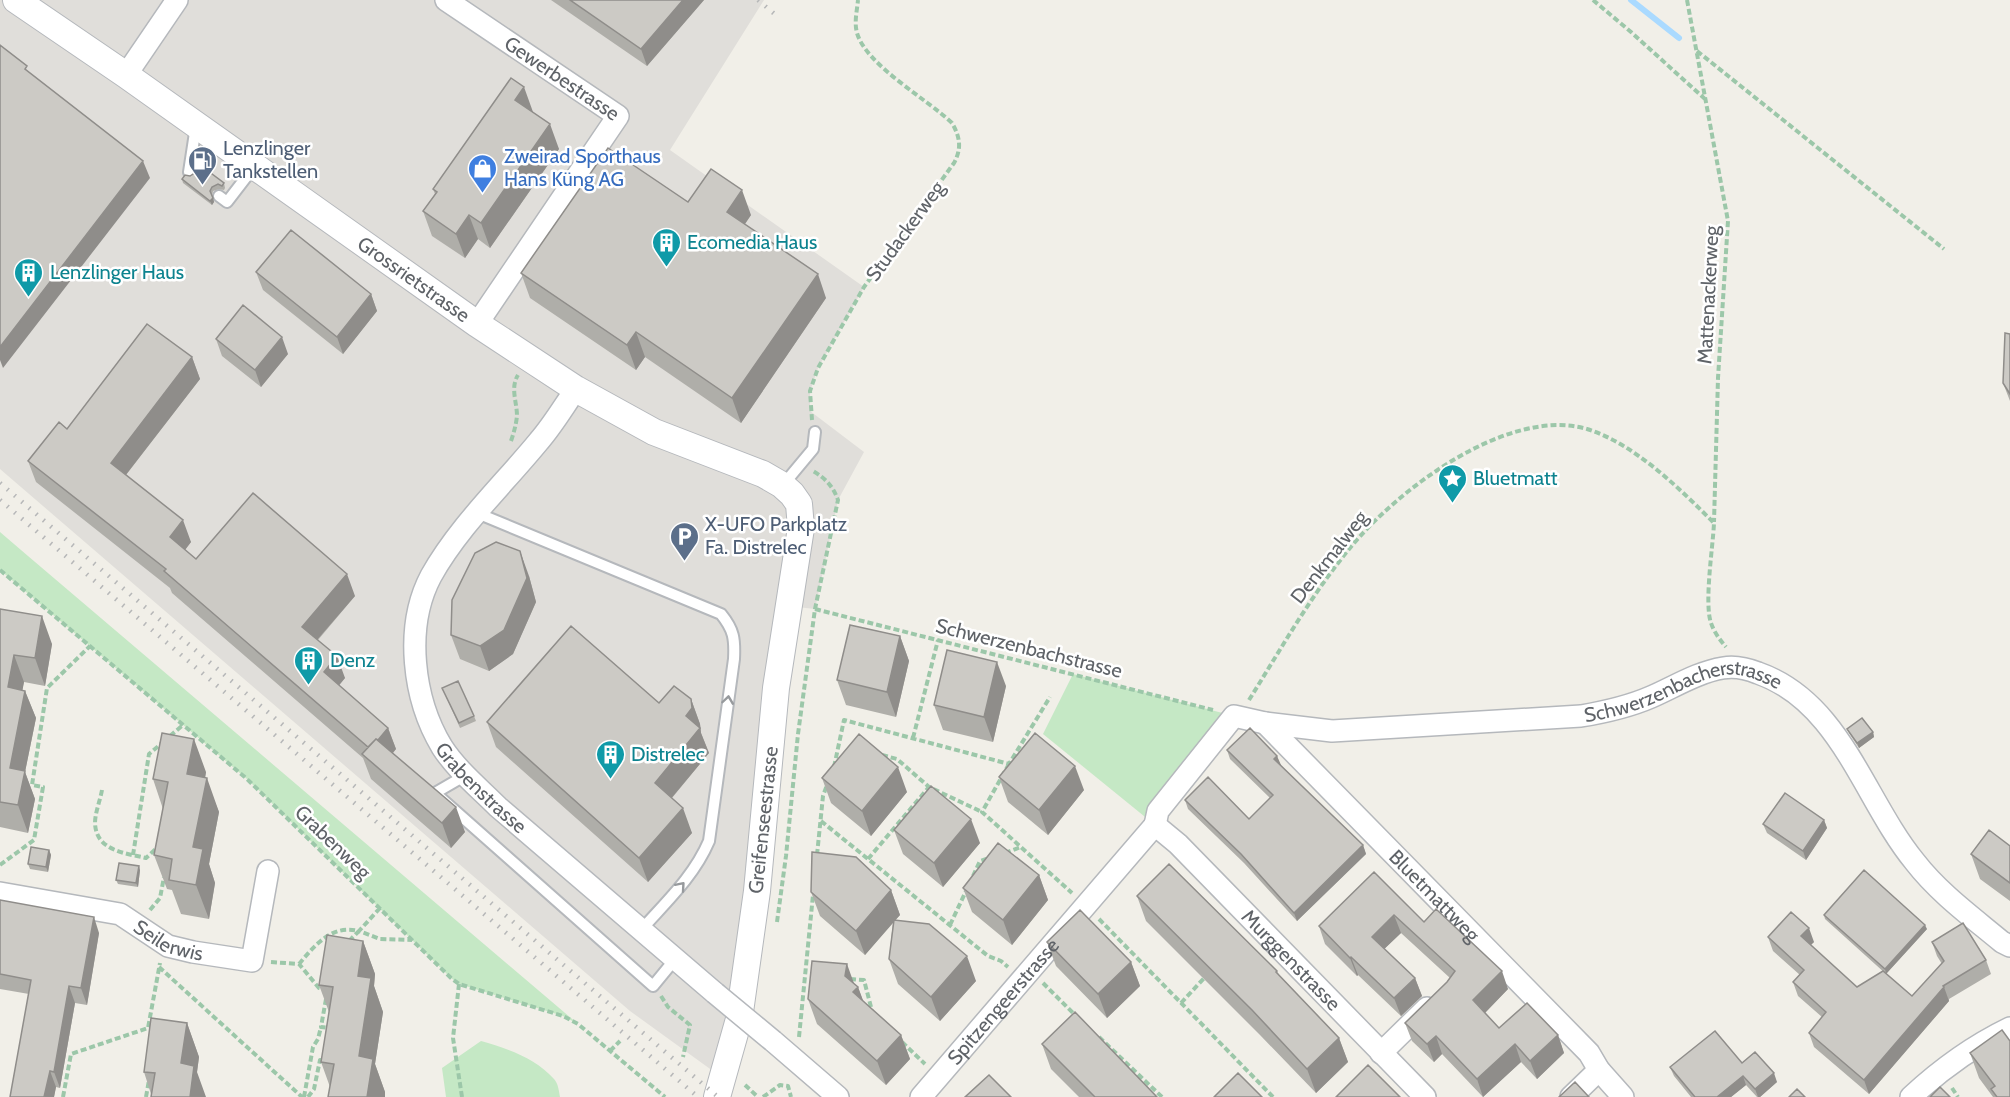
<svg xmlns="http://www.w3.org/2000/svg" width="2010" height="1097" font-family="Cabin,sans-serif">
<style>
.industrial{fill:#e0deda}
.green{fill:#c5e8c5}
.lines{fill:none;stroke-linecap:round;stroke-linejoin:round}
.stream{stroke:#aadaff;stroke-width:6}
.service-casing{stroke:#b5b8bc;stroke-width:14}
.minor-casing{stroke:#b5b8bc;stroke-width:24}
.tertiary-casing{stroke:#b5b8bc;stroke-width:28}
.path{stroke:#9cc7a9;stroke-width:4;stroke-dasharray:6 3;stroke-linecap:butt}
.service{stroke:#fff;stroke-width:10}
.minor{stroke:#fff;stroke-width:21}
.tertiary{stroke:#fff;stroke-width:26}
.rail{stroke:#b6b7b8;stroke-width:4.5;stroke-dasharray:1.5 8;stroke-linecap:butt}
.minor-bridge-casing{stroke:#b5b8bc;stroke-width:24;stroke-linecap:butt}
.minor-bridge{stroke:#fff;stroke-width:21}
.wall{fill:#afaea9}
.shaded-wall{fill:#8f8d8a}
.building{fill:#cccac5;stroke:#8f8d8a;stroke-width:1.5}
.oneway{stroke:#979a9d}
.labels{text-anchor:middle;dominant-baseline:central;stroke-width:5;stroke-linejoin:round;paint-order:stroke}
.street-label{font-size:20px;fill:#5f6368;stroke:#fff}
.service-label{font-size:20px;fill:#4e5e75;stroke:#fff;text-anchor:start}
.shop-label{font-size:20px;fill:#366cbe;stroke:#fff;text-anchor:start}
.culture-label{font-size:20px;fill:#0d838f;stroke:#fff;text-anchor:start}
</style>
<rect width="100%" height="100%" fill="#f1efe8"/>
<path class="industrial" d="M 0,0 L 764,0 L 670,150 L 864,287 L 818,368 L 810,391 L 810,411 L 864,452 L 838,500 L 815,609 L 788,606 L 724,1079 L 630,1011 L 0,469 Z"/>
<path class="green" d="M 0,532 L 28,556 L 578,1024 L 563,1016 L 459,984 L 451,978 L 247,779 L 0,570 Z
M 1073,674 L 1234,716 L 1155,825 L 1043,734 Z
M 481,1041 C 506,1048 536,1058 554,1079 C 558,1083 559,1091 560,1097 L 446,1097 L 442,1068 Z"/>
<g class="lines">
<path class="stream" d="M 1631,0 L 1679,38"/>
<defs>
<path id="service" d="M 191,173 L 189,172 L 196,126
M 219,196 L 227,202 L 254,167
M 783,485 L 813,449 L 815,432
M 477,513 L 721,614 C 734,630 735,639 734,659 L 709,841 C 694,876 667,901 642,929
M 466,775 L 435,793 L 653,986 L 676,958"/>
<g id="minor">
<path id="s1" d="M 446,0 L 618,116 L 477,324"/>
<path d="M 126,75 L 177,0"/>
<path id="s2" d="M 576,389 C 564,406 553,425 539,441 C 503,485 459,526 431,576 C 404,627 413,699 442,747 C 456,769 479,788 498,807 L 715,993"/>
<path id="s3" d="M 1265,723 L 1589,1053 L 1599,1070 L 1623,1097"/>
<path id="s4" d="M 1155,825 L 1158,811 L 1234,716 L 1265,723 L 1332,731 L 1581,716 C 1605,712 1628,707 1651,697 C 1674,687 1698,672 1723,668 C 1734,666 1748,669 1758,673 C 1841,702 1864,800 1915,862 C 1939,893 1972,917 2002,942 L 2010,946"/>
<path id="s5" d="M 1155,825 L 1178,844 L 1425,1097"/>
<path id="s6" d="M 0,893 L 120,914 L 168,946 L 193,952 L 252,961 L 268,871"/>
<path d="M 773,1041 L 838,1097"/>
<path d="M 1381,1053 L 1427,1008"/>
<path id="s7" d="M 921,1097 L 1155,825"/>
<path d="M 1571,1097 L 1599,1070"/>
<path d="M 1911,1097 C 1941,1069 1973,1046 2010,1028"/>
</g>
<g id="tertiary">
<path id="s8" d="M 16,0 L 126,75 L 477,324 L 576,389 L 654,432 L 763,474 L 782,485 L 792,494 L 799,504 L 801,528 L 776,688 L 757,891 L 739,1019 L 717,1097"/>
</g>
</defs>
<use href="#service" class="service-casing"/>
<use href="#minor" class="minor-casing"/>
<use href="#tertiary" class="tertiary-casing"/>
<path class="path" d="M 1593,0 L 1631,32 L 1706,100
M 1687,0 L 1728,221 L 1718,378 L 1714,522
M 1697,51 L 1944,249
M 812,420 L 810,391 L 818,368 L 864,287 L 954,163 C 962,148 960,137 952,123 C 927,99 866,65 857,33 C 854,22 857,11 858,0
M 511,441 C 514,432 516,425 517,416 C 517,402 510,388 518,375
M 0,570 L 247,779 L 451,978 L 459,984 L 563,1016 L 578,1024 L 665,1097
M 815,609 L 1213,710
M 1249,700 C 1281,649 1311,595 1350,548 C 1397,490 1508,406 1587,429 C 1635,444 1680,489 1714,523 C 1713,546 1704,603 1711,623 C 1714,632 1720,640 1726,647
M 170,736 L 183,725
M 913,738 L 938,640
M 882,755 L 897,759 L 929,787 L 982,812
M 1009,764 L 982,812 L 1072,893
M 834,767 L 844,720 L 1009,764 L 1050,697
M 102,790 C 100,801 95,813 95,823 C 96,851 125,853 146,858 L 159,846
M 821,821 L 988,956 L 1001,961 L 1008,967
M 1005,853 L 1021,847
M 133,855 L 149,754 L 162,743
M 817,855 L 823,796 L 827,785
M 868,859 L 929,787
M 0,865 L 34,840 L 43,787 L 32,785 L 47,688 L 90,646
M 973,876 L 980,861 L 989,858
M 380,908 L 359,931 L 380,939 L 412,940
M 150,910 L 160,898 L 164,877
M 1099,919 L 1273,1097
M 777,922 L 786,856 L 798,734 L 815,609 L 838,500 C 833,486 825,478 813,471
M 950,925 L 966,891
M 349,941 L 359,931
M 271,962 L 299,964 L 319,988 L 323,989
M 299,964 C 315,945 332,924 359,931
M 159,967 L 302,1097
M 850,979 L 864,980 L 872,1011
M 1043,983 L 1076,1016
M 459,984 L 453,1038 L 462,1097
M 661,996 L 668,1007 L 690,1025 L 683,1057
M 326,999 L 321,1027 L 330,1028
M 1181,1003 L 1207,975
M 799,1037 L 813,895
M 1099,1037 L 1162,1097
M 902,1042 L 925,1064
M 610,1051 L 620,1041
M 745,1085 L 758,1097
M 1952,1088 L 1958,1097
M 63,1097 L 71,1054 L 148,1028 L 160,963
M 146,1097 L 149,1080
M 304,1097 L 313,1047 L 318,1039 L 321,1027
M 308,1097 L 314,1089 L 320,1060 L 325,1061
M 763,1097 L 780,1085 L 788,1086 L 791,1097"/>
<use href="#service" class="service"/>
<use href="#minor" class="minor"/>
<use href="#tertiary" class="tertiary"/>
<path class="rail" d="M 758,0 L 778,17
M 0,483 L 718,1097
M 0,500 L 698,1097"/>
<defs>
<path id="minor-bridge" d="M 715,993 L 773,1041"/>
</defs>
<use href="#minor-bridge" class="minor-bridge-casing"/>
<use href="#minor-bridge" class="minor-bridge"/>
</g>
<path class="wall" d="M 551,0 L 704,0 L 647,66 Z
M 533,112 L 559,149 L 490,248 L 478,239 L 465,258 L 432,236 L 423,211 L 435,194 L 433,189 Z
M 182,179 L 224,183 L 225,188 L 224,190 L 219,189 L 213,191 L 212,195 L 214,202 L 212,205 L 183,183 Z
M 688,202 L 751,215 L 745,224 L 826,298 L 741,423 L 645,357 L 636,370 L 530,298 L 521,273 Z
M 256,272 L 371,294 L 377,311 L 343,354 L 263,290 Z
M 2010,334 L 2010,401 L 2003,383 Z
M 216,339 L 288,354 L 261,387 L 222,356 Z
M 192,357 L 200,379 L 126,475 L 191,542 L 185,550 L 196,559 L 355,596 L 318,640 L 345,678 L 339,685 L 388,728 L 396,749 L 393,753 L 465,832 L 451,848 L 371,779 L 363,758 L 172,593 L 170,588 L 36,482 L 28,461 L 67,429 Z
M 529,576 L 536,602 L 513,654 L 489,671 L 460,659 L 451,635 Z
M 0,609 L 52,644 L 45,686 L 24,682 L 22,690 L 25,691 L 36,718 L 25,772 L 35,799 L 28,833 L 0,827 Z
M 900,636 L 909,661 L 896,717 L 846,705 L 837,680 Z
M 1006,686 L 993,742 L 943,730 L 934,705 Z
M 444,692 L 474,716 L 476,721 L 460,728 Z
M 691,699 L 700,724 L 701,733 L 709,753 L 672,798 L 692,833 L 648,882 L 496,747 L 487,722 Z
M 1847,729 L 1873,732 L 1874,737 L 1859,748 L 1849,733 Z
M 1227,750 L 1277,756 L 1280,765 L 1363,845 L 1366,854 L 1297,921 L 1244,863 L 1188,809 L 1185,800 L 1249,819 L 1270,798 L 1230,759 Z
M 206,772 L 205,778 L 219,812 L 209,864 L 215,883 L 209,919 L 181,914 L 172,890 L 167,889 L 154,855 L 163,809 L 153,779 Z
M 999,777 L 1084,790 L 1048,835 L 1008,802 Z
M 822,778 L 907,792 L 871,836 L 831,803 Z
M 1824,820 L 1827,828 L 1806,860 L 1767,833 L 1763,824 Z
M 894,830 L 980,843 L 943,887 L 903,854 Z
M 2010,846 L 2010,901 L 1980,879 L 1971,854 Z
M 49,850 L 51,855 L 48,872 L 30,869 L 28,864 Z
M 140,870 L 138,887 L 118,884 L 116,880 Z
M 1374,872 L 1424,922 L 1508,989 L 1485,1013 L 1499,1028 L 1558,1035 L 1564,1053 L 1537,1079 L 1521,1062 L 1483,1097 L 1442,1054 L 1434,1062 L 1412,1041 L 1405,1023 L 1447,982 L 1450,978 L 1401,933 L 1384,949 L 1415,978 L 1422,996 L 1401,1016 L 1358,975 L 1357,976 L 1325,944 L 1319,926 Z
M 1039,875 L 1048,900 L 1012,945 L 972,912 L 963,888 Z
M 891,890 L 900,915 L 895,920 L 976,981 L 940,1021 L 898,984 L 889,959 L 893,922 L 865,955 L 820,916 L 811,892 Z
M 1137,896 L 1277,971 L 1279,975 L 1339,1038 L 1348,1062 L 1316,1093 L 1260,1035 L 1146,921 Z
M 0,900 L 99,933 L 87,1005 L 75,1003 L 60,1088 L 56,1087 L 54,1097 L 29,994 L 0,989 Z
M 1824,915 L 1927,929 L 1886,974 L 1825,919 Z
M 1768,937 L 1814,942 L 1810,945 L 1857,987 L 1912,996 L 1942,964 L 1937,956 L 1932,942 L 1986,960 L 1991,974 L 1949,999 L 1949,1001 L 1869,1094 L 1814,1047 L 1809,1033 L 1822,1017 L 1798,996 L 1793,982 L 1800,975 L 1773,951 Z
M 363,941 L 375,974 L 374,986 L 383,1012 L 375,1064 L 385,1092 L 385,1097 L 328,1097 L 330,1087 L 321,1062 L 329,1012 L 319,985 Z
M 1047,942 L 1131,962 L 1140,986 L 1107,1018 L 1056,966 Z
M 853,983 L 858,987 L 863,1001 L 901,1035 L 910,1059 L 886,1085 L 817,1024 L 808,999 Z
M 187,1023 L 199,1057 L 197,1072 L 151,1094 L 144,1072 Z
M 1042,1044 L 1157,1097 L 1079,1097 L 1051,1069 Z
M 1970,1053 L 2010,1097 L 1993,1097 L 1979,1078 Z
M 1742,1063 L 1777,1082 L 1760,1097 L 1757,1097 L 1746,1085 L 1731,1097 L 1691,1097 L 1674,1076 L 1670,1067 Z"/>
<path class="shaded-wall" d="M 683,0 L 704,0 L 647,66 L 641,49 Z
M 524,87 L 533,112 L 524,125 L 515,100 Z
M 550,124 L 559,149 L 490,248 L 481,223 Z
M 143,161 L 150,178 L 3,368 L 0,360 L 0,347 Z
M 742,190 L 751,215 L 736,237 L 727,212 Z
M 213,198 L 214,202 L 212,205 L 210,201 Z
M 469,215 L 478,239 L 465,258 L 456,234 Z
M 818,274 L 826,298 L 741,423 L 732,398 Z
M 371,294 L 377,311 L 343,354 L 337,337 Z
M 636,332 L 645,357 L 636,370 L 627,345 Z
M 282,337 L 288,354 L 261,387 L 255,370 Z
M 192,357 L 200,379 L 118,485 L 111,463 Z
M 183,520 L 191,542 L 178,559 L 170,537 Z
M 520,551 L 529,576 L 536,602 L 513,654 L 489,671 L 480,646 Z
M 347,574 L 355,596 L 310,648 L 302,627 Z
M 42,616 L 52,644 L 45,686 L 35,658 Z
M 900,636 L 909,661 L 896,717 L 887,692 Z
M 14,655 L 24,682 L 18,715 L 8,687 Z
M 337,656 L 345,678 L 332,694 L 324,672 Z
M 997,662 L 1006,686 L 993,742 L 984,717 Z
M 25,691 L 36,718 L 25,772 L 35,799 L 28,833 L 18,805 L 10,768 Z
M 691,699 L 700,724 L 701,733 L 709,753 L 664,807 L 655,783 L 686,716 Z
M 388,728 L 396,749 L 379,769 L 370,749 Z
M 1873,732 L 1874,737 L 1859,748 L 1857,743 Z
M 194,739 L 206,772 L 200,808 L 187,774 Z
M 1277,756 L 1281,765 L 1277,768 L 1274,759 Z
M 1075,766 L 1084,790 L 1048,835 L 1039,810 Z
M 898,767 L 907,792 L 871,836 L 862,811 Z
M 207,778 L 219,812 L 209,864 L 215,883 L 209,919 L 196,885 L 193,847 Z
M 456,807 L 465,832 L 451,848 L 442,823 Z
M 683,808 L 692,833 L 648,882 L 639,858 Z
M 971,819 L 980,843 L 943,887 L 934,863 Z
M 1824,820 L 1827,828 L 1806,860 L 1803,851 Z
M 1363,845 L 1366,854 L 1297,921 L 1294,913 Z
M 49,850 L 51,855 L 48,872 L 46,867 Z
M 139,866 L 140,870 L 138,887 L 136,883 Z
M 1039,875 L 1048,900 L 1012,945 L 1003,920 Z
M 891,890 L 900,915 L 865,955 L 856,931 Z
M 1394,915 L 1401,933 L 1378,955 L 1372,937 Z
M 94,917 L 99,933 L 87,1005 L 81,988 Z
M 1925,925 L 1927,929 L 1886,974 L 1885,969 Z
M 1809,928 L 1814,942 L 1806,950 L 1801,936 Z
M 363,941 L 375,974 L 374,986 L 383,1012 L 375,1064 L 385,1092 L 385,1097 L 367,1097 L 359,1056 L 358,976 Z
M 967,956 L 976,981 L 940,1021 L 931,997 Z
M 1351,957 L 1358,975 L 1357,976 L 1350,958 Z
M 1131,962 L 1140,986 L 1107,1018 L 1098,994 Z
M 847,964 L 856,989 L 858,987 L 867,1011 L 855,995 L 845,976 Z
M 1502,971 L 1508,989 L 1480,1018 L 1473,1000 Z
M 1415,978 L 1422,996 L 1401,1016 L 1394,998 Z
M 69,986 L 75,1003 L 60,1088 L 54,1072 Z
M 1944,987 L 1949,1001 L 1869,1094 L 1864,1080 Z
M 187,1023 L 199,1057 L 197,1072 L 206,1097 L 190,1097 L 181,1063 Z
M 901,1035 L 910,1059 L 886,1085 L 877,1061 Z
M 1558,1035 L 1564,1053 L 1537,1079 L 1530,1061 Z
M 1436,1036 L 1442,1054 L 1434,1062 L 1427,1044 Z
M 1339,1038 L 1348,1062 L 1316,1093 L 1307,1069 Z
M 1515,1044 L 1521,1062 L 1483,1097 L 1477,1079 Z
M 50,1071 L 56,1087 L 54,1097 L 44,1097 Z
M 1774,1073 L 1777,1082 L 1760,1097 L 1758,1097 L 1755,1089 Z
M 1743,1076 L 1746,1085 L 1731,1097 L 1717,1097 Z"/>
<path class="building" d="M 570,0 L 683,0 L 641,49 Z
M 0,45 L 27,66 L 25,69 L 143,161 L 0,347 Z
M 511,78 L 524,87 L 515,100 L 550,124 L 481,223 L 469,215 L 456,234 L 423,211 L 437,192 L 433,189 Z
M 608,148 L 688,202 L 711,169 L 742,190 L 727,212 L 818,274 L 732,398 L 636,332 L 627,345 L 521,273 Z
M 196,162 L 224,183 L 222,186 L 218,184 L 212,187 L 210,191 L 213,198 L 210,201 L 182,179 L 185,175 L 190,176 L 196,172 Z
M 291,230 L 371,294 L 337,337 L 256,272 Z
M 243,305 L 282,337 L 255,370 L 216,339 Z
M 147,324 L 192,357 L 111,463 L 183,520 L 170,537 L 196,559 L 253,493 L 347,574 L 302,627 L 337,656 L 324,672 L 388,728 L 378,740 L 376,739 L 368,747 L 164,571 L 166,569 L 28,461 L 59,422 L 67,429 Z
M 2005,333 L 2010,334 L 2010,394 L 2003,383 Z
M 496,542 L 520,551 L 527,578 L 504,630 L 480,646 L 451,635 L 452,600 L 475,553 Z
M 0,609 L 42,616 L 35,658 L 14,655 L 8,687 L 25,691 L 10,768 L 25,771 L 18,805 L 0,802 Z
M 850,625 L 900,636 L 887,692 L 837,680 Z
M 571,626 L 659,703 L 674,686 L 691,699 L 692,708 L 686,716 L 700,728 L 655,783 L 683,808 L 639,858 L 487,722 Z
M 947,650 L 997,662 L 984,717 L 934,705 Z
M 458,681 L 474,716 L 459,723 L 442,688 Z
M 1862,718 L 1873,732 L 1857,743 L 1847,729 Z
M 1250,728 L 1277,756 L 1274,759 L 1363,845 L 1294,913 L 1241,854 L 1185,800 L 1208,777 L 1249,819 L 1273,795 L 1227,750 Z
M 162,733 L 194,739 L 187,774 L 207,778 L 193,847 L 203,849 L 196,885 L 169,880 L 172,859 L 154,855 L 168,782 L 153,779 Z
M 1035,733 L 1075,766 L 1039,810 L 999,777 Z
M 859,734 L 898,767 L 862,811 L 822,778 Z
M 376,739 L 456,807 L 442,823 L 362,754 Z
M 931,786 L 971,819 L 934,863 L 894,830 Z
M 1785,793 L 1824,820 L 1803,851 L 1763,824 Z
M 1989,830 L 2010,846 L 2010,883 L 1971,854 Z
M 998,843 L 1039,875 L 1003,920 L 963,888 Z
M 31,847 L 49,850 L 46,867 L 28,864 Z
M 812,852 L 856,857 L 891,890 L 856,931 L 811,892 Z
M 119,863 L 139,866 L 136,883 L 116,880 Z
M 1169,864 L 1277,971 L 1276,972 L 1339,1038 L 1307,1069 L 1252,1010 L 1137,896 Z
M 1864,870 L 1925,925 L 1885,969 L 1824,915 Z
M 1374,872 L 1424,922 L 1436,909 L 1502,971 L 1473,1000 L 1499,1028 L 1527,1003 L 1558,1035 L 1530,1061 L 1515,1044 L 1477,1079 L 1436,1036 L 1427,1044 L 1405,1023 L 1447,982 L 1455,971 L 1394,915 L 1372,937 L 1415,978 L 1394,998 L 1351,957 L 1350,958 L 1319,926 Z
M 0,900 L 94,917 L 81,988 L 69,986 L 54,1072 L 50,1071 L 44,1097 L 10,1097 L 31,980 L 0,974 Z
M 1080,910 L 1131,962 L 1098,994 L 1047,942 Z
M 1791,912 L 1809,928 L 1801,936 L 1857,987 L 1883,971 L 1912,996 L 1944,961 L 1932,942 L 1963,923 L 1986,960 L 1943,986 L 1944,987 L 1864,1080 L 1809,1033 L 1826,1012 L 1793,982 L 1804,970 L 1768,937 Z
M 894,920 L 929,924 L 967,956 L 931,997 L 889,959 Z
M 327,935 L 363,941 L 358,976 L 371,978 L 359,1056 L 373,1059 L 367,1097 L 328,1097 L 334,1064 L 321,1062 L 333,987 L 319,985 Z
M 812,961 L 847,964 L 845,976 L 858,987 L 853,992 L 901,1035 L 877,1061 L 808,999 Z
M 1075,1012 L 1157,1097 L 1095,1097 L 1042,1044 Z
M 151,1018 L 187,1023 L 181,1063 L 194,1066 L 190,1097 L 151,1097 L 155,1073 L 144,1072 Z
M 2002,1030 L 2010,1041 L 2010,1097 L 1997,1097 L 1991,1089 L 1995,1086 L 1970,1053 Z
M 1715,1031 L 1742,1063 L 1755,1052 L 1774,1073 L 1755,1089 L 1743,1076 L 1717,1097 L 1695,1097 L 1670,1067 Z
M 1368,1065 L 1400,1097 L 1336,1097 Z
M 1238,1073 L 1262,1097 L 1214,1097 Z
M 989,1075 L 1011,1097 L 965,1097 Z
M 1575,1082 L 1589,1097 L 1559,1097 Z
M 1940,1087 L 1950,1097 L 1930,1097 Z
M 1797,1089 L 1805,1097 L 1789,1097 Z"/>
<defs><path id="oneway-chevron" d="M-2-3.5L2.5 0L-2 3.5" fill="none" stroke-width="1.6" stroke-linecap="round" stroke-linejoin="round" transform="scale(1.5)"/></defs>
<g class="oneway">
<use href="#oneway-chevron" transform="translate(728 700) rotate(-82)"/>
<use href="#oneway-chevron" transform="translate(681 886) rotate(-49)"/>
</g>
<defs>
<symbol id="fuel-pin" viewBox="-11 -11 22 30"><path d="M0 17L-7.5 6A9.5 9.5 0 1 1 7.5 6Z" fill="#5c6f8a" stroke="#fff"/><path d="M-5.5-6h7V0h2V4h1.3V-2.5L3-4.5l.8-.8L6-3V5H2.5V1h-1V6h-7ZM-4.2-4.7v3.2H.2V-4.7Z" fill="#fff"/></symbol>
<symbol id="shop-pin" viewBox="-11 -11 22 30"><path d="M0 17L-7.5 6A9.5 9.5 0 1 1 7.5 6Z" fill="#3f7fe0" stroke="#fff"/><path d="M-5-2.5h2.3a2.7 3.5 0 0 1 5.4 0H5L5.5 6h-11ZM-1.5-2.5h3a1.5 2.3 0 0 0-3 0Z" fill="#fff"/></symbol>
<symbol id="building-pin" viewBox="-11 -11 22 30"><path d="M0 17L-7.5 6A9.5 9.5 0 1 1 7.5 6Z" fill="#0f9aa8" stroke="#fff"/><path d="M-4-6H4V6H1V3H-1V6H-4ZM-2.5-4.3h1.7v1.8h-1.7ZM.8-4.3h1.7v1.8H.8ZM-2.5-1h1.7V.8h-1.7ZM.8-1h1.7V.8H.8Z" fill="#fff"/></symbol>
<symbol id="sight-pin" viewBox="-11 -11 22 30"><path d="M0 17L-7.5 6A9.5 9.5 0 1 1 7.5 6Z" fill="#0f9aa8" stroke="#fff"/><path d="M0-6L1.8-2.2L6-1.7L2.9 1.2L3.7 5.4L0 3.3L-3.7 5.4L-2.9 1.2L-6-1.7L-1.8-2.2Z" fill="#fff"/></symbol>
<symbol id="parking-pin" viewBox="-11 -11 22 30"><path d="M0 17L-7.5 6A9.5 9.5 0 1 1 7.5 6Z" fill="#5c6f8a" stroke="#fff"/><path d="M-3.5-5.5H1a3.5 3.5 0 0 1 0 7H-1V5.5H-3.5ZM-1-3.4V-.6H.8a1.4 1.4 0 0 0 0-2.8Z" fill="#fff"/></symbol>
</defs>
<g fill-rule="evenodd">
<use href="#fuel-pin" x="186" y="144" width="33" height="45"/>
<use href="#shop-pin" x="466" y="152" width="33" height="45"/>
<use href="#building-pin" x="650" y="226" width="33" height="45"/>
<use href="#building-pin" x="12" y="256" width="33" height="45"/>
<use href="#sight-pin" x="1436" y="462" width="33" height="45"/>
<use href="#parking-pin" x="668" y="520" width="33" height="45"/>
<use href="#building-pin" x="292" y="644" width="33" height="45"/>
<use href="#building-pin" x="594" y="738" width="33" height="45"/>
</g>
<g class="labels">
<g class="street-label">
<text stroke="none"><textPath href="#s1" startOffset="140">Gewerbestrasse</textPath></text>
<text transform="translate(905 231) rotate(-54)">Studackerweg</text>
<text stroke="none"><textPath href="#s8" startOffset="486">Grossrietstrasse</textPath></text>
<text transform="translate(1708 295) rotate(-87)">Mattenackerweg</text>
<text transform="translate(1329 557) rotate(-52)">Denkmalweg</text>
<text transform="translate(1029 648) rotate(14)">Schwerzenbachstrasse</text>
<text stroke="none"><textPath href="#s4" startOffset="592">Schwerzenbacherstrasse</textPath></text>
<text stroke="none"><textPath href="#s2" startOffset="472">Grabenstrasse</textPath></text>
<text transform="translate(763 820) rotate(-84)">Greifenseestrasse</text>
<text transform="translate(333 842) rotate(44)">Grabenweg</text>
<text stroke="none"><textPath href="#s3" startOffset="242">Bluetmattweg</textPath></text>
<text stroke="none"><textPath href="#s6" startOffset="178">Seilerwis</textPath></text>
<text stroke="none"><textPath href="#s5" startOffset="192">Murggenstrasse</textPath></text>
<text stroke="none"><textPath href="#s7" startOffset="126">Spitzengeerstrasse</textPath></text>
</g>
<g class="service-label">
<text x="223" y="148">Lenzlinger<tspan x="223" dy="23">Tankstellen</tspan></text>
<text x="705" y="524">X-UFO Parkplatz<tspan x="705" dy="23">Fa. Distrelec</tspan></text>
</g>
<g class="shop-label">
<text x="504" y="156">Zweirad Sporthaus<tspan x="504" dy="23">Hans Küng AG</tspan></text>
</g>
<g class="culture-label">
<text x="687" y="242">Ecomedia Haus</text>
<text x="50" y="272">Lenzlinger Haus</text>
<text x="1473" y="478">Bluetmatt</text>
<text x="330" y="660">Denz</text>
<text x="631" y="754">Distrelec</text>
</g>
</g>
</svg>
